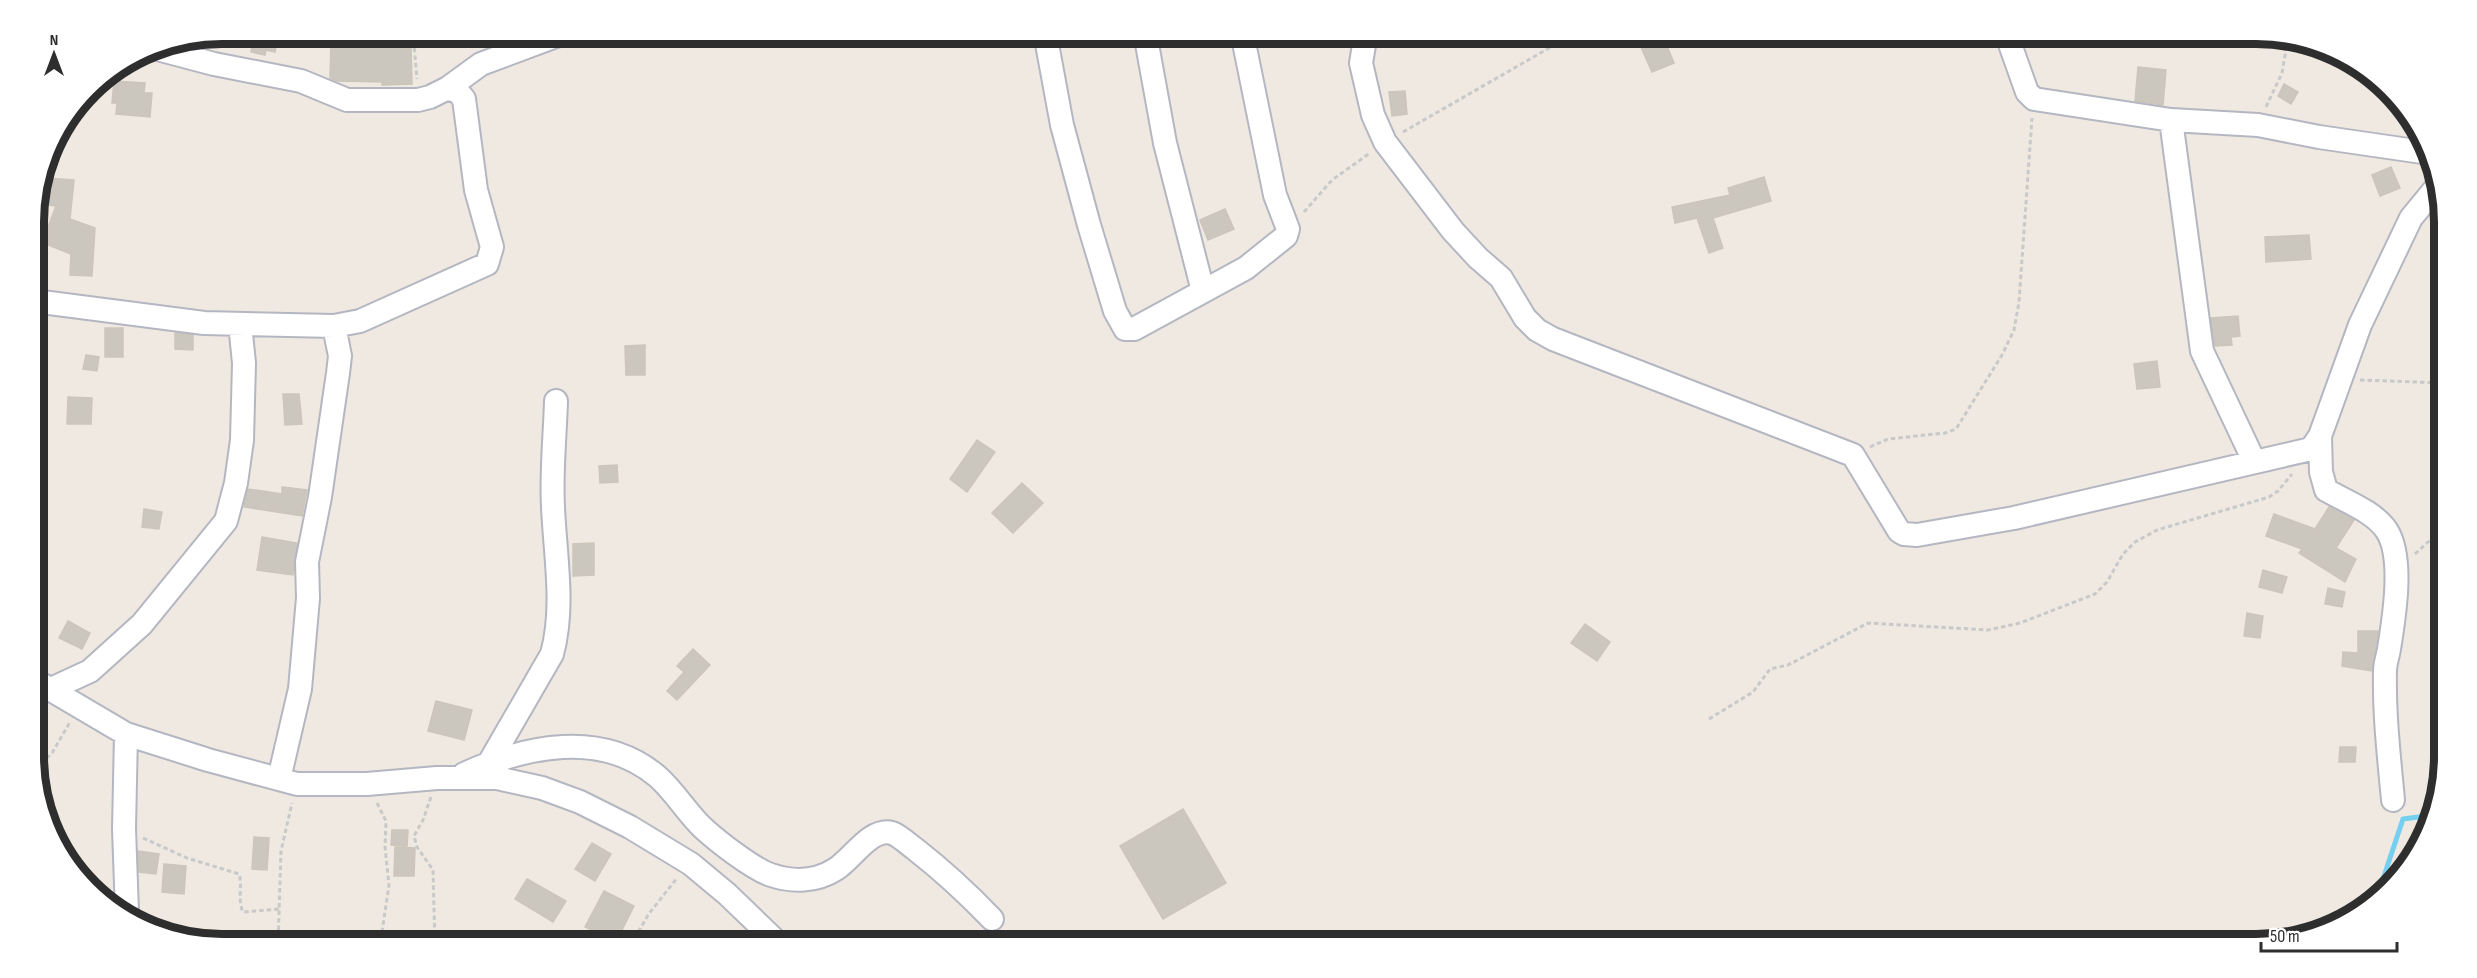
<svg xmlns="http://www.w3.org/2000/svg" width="2477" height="978" font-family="'Sofia Sans Condensed',sans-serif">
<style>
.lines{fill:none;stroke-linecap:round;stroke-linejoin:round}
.stream{stroke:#75cff0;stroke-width:5}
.building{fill:#cbc7bf;stroke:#cbc5ba;stroke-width:1.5}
.minor-casing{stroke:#b4b7c1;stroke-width:26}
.path{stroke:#c9c9c9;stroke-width:3;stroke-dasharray:4.5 3;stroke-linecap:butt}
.minor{stroke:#fff;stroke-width:22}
.rim{fill:none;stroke:#2e2e2e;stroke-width:8}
</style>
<rect width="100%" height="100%" fill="#efe9e1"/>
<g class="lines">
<path class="stream" d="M 2376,900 L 2403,819 L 2434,815"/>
</g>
<path class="building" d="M 220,33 L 279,33 L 275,52 L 266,50 L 265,55 L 251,52 L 252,46 L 219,40 Z
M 339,33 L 405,33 L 405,47 L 411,46 L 412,84 L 382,85 L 382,82 L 337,81 L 330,78 L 331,42 L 339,42 Z
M 1663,36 L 1674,63 L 1652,72 L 1640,45 Z
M 2138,67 L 2166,70 L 2163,105 L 2135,101 Z
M 114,81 L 145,83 L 144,93 L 152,93 L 150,117 L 116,114 L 117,103 L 112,103 Z
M 2284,84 L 2298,92 L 2291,104 L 2278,96 Z
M 1405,91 L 1407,114 L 1392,116 L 1389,92 Z
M 2391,167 L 2400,188 L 2380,196 L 2372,175 Z
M 1764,177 L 1771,201 L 1713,218 L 1723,248 L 1709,253 L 1697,218 L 1675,223 L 1672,207 L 1730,195 L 1728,188 Z
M 46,178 L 74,180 L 70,219 L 95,228 L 92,276 L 70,275 L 71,254 L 48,245 L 48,227 L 56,206 L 47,205 L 44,198 Z
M 1225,209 L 1234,229 L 1208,240 L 1200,220 Z
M 2309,235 L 2311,259 L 2266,262 L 2265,237 Z
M 2238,316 L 2240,336 L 2231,337 L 2232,345 L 2215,346 L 2211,318 Z
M 105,328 L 123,328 L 123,357 L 105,357 Z
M 175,333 L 193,335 L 193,350 L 175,349 Z
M 645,345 L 645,375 L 626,375 L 625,346 Z
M 86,355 L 99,357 L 97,371 L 83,369 Z
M 2157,361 L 2160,387 L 2137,389 L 2134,364 Z
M 283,394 L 299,394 L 302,424 L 285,425 Z
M 68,397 L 92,398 L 91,424 L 67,424 Z
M 977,440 L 995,452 L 967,492 L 950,479 Z
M 617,465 L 618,482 L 600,483 L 599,466 Z
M 1022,483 L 1043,503 L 1013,533 L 992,513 Z
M 282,487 L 307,490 L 302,516 L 244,507 L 248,489 L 282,494 Z
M 2329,507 L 2354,520 L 2336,548 L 2356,559 L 2345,582 L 2299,553 L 2302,549 L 2266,536 L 2274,514 L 2315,529 Z
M 144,509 L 162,512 L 159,529 L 142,527 Z
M 262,537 L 297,543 L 293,575 L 257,570 Z
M 594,543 L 594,575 L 573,576 L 573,544 Z
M 2263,570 L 2287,577 L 2282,593 L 2259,587 Z
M 2328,588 L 2345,592 L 2342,607 L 2325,604 Z
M 2247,613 L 2263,616 L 2260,638 L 2244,636 Z
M 68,621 L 90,633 L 82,649 L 59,638 Z
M 1585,624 L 1610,642 L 1597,661 L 1571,643 Z
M 2358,631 L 2378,631 L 2372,671 L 2342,666 L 2343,652 L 2358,653 Z
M 693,649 L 710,665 L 677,700 L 667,691 L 684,672 L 677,666 Z
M 436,701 L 472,710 L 464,740 L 428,731 Z
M 2340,747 L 2356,747 L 2355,762 L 2339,762 Z
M 1183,809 L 1226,883 L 1163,919 L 1120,846 Z
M 392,830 L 408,830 L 407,846 L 391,845 Z
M 254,837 L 269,838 L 267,870 L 252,869 Z
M 592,843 L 611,854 L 595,881 L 575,869 Z
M 395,847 L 415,848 L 414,876 L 394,876 Z
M 138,851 L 159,854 L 156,874 L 139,872 Z
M 164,864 L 186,866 L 184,894 L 162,892 Z
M 527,879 L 566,901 L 553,922 L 515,899 Z
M 604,891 L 634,906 L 616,942 L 585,927 Z"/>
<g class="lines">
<defs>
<path id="minor" d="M 1045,33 L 1062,125 L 1089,225 L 1115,311 L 1125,329 L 1134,329 L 1246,268 L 1286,236 L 1288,229 L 1275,195 L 1242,33
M 1145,33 L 1165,143 L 1203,291
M 1366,33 L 1361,63 L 1373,115 L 1385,142 L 1453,231 L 1478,258 L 1501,278 L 1525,318 L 1537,330 L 1553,339 L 1853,455 L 1899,531 L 1904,534 L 1917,535 L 2014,518 L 2311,449 L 2320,436 L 2360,325 L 2411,218 L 2439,184
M 2006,33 L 2027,92 L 2034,99 L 2171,120 L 2258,125 L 2319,137 L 2429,153
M 150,47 L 214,64 L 301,81 L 347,100 L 418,100 L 430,97 L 448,88 L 481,64 L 564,33
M 2171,120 L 2202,351 L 2254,461
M 34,247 L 34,207
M 34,301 L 204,323 L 334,326 L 360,321 L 487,264 L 492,247 L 476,190 L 464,99 L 458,92 L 448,88
M 2320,436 L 2321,472 L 2326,490 C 2345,501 2375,512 2387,531 C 2404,558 2394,618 2389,649 C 2388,656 2385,663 2385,671 C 2384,714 2389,757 2393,800
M 36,681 L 126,734 L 208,760 L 297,784 L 367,784 L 437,778 L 497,778 L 542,788 L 580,802 L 630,827 L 691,864 L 727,894 L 780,945
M 49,690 L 90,671 L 142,624 L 226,521 L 236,483 L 242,440 L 244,363 L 240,324
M 126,734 L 124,829 L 127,912
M 489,763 L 552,654 C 565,607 555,555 553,507 C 551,472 555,436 556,401
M 464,774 C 525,746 602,729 658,777 C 675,792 687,813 703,828 C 717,841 753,869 771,875 C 792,882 816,882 836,869 C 852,859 871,827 892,833 C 900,836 908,844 915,849 C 942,870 968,894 992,919
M 279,779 L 300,689 L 308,598 L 307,562 L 320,497 L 338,373 L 340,356 L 334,326"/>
</defs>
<use href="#minor" class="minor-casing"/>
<path class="path" d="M 413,33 L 417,79
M 2266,107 L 2282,73 L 2288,38
M 1403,132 L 1563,40 L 1591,33
M 1304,212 L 1332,180 L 1370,153
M 2360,380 L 2443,383
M 1870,447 L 1888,439 L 1945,433 L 1956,429 L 2002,355 L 2014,330 L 2019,302 L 2032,118
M 2415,554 L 2428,542 L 2443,534
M 1709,719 L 1753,692 L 1770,669 L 1788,665 L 1868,623 L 1988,630 L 2020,623 L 2095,594 L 2107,582 L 2123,554 L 2135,542 L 2157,530 L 2269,497 L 2278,491 L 2292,474
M 36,769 L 52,753 L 70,722
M 431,797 L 423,820 L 414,836 L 417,847 L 433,870 L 435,945
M 377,803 L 386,821 L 385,847 L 389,885 L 380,945
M 143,838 L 187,858 L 239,874 C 243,886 237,899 243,912 L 279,909
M 278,945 L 281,851 L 292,803
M 631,945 L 648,915 L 677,878"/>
<use href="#minor" class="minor"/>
</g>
<path d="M0 0H2477V978H0ZM222 44H2256A178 178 0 0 1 2434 222V756A178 178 0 0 1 2256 934H222A178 178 0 0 1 44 756V222A178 178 0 0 1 222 44Z" fill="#fff" fill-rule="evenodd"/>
<path class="rim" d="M222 44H2256A178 178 0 0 1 2434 222V756A178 178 0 0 1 2256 934H222A178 178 0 0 1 44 756V222A178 178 0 0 1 222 44Z"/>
<g transform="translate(54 54)" stroke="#ffffff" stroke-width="4.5" paint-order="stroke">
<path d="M0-4.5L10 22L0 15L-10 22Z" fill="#2e2e2e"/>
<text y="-9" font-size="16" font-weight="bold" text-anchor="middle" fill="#2e2e2e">N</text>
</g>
<path d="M2261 942v9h136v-9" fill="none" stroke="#2e2e2e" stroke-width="3"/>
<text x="2270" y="942" font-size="18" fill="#2e2e2e" stroke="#ffffff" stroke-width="4.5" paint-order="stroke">50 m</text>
</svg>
